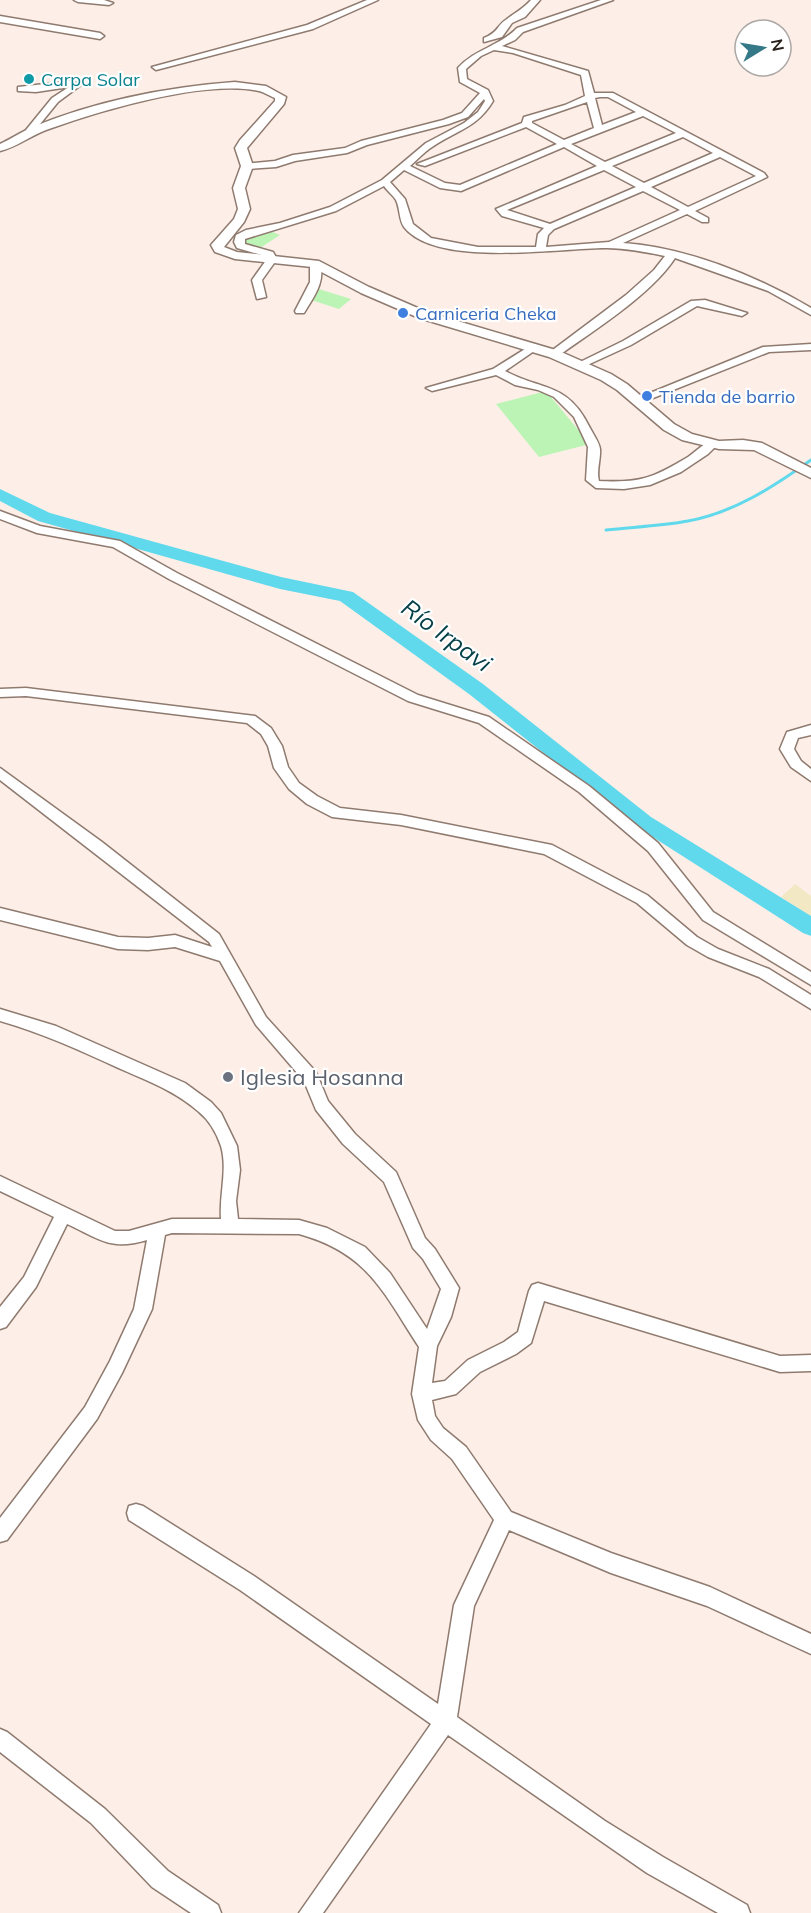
<svg xmlns="http://www.w3.org/2000/svg" width="811" height="1913" font-family="Mulish,sans-serif">
<style>
.green{fill:#bcf4b6}
.sand{fill:#f2e8c3}
.lines{fill:none;stroke-linecap:round;stroke-linejoin:round}
.stream{stroke:#61d9ec;stroke-width:3}
.river{fill:#61d9ec;fill-rule:evenodd}
.minor-casing{stroke:#8f7a6f;stroke-width:3}
.major-casing{stroke:#8f7a6f;stroke-width:3}
.minor{fill:#fff;fill-rule:evenodd}
.major{fill:#fff;fill-rule:evenodd}
.culture-dot{fill:#0f9aa8;stroke:#fff;stroke-width:2}
.shop-dot{fill:#3f7fe0;stroke:#fff;stroke-width:2}
.worship-dot{fill:#6b7280;stroke:#fff;stroke-width:2}
.labels{text-anchor:middle;dominant-baseline:central;stroke-width:4.5;stroke-linejoin:round;paint-order:stroke}
.far-culture-label{font-size:18px;fill:#0d838f;stroke:#fff;text-anchor:start}
.far-shop-label{font-size:18px;fill:#366cbe;stroke:#fff;text-anchor:start}
.worship-label{font-size:22px;fill:#5b616d;stroke:#fff;text-anchor:start}
.water-label{font-size:24px;font-style:italic;fill:#064048;stroke:#fff}
</style>
<rect width="100%" height="100%" fill="#fdefe7"/>
<path class="green" d="M 270,231 L 280,235 L 260,248 L 244,243 L 247,237 Z
M 319,289 L 351,299 L 339,309 L 308,299 Z
M 546,391 L 590,444 L 539,457 L 496,404 Z"/>
<path class="sand" d="M 795,884 L 811,896 L 811,916 L 781,897 Z"/>
<g class="lines">
<path class="stream" d="M 606,530 C 633,527 661,526 688,521 C 733,513 775,486 811,460"/>
<path class="river" d="M 0,489 L 50,513 L 281,577 L 353,592 L 483,684 L 651,817 L 811,916 L 811,936 L 803,933 L 637,827 L 469,694 L 340,601 L 280,589 L 38,521 L 0,501 Z"/>
<defs>
<path id="minor" d="M 74,0 L 104,0 L 113,3 L 109,5 L 78,2 Z
M 367,0 L 378,0 L 313,29 L 156,70 L 152,67 L 307,25 Z
M 531,0 L 540,0 L 525,17 L 512,23 L 502,37 L 484,42 L 484,38 C 499,32 496,26 507,19 C 516,12 523,9 531,0 Z
M 601,0 L 613,0 L 523,32 L 515,40 L 502,46 L 588,71 L 594,93 L 613,93 L 764,173 L 767,177 L 695,211 L 708,218 L 708,222 L 702,222 L 687,214 L 623,243 C 685,247 757,276 811,308 L 811,315 L 768,291 L 675,258 C 652,294 593,331 558,356 L 550,356 L 550,352 L 626,295 L 654,270 L 665,256 C 645,252 626,248 606,248 C 559,248 436,268 404,227 C 399,220 400,208 396,200 C 393,195 387,191 384,186 L 336,211 L 245,239 L 245,244 L 273,252 L 277,259 L 262,280 L 266,297 L 257,299 L 252,280 L 267,259 L 265,256 L 237,248 L 234,242 L 236,235 L 246,230 L 280,223 L 330,207 L 382,180 L 426,143 L 464,123 L 478,112 L 485,101 L 484,99 L 468,117 L 449,124 L 367,145 L 347,153 L 295,161 L 276,167 L 247,169 L 244,168 L 244,164 L 275,161 L 293,155 L 345,148 L 361,141 L 443,120 L 462,113 L 480,93 L 460,82 L 458,68 C 475,49 500,46 517,28 ZM 494,50 L 513,53 L 581,75 L 585,96 L 565,105 L 524,117 L 522,123 L 417,164 L 425,166 L 526,127 L 557,144 L 460,185 L 445,183 L 410,166 C 417,160 424,152 432,147 C 457,130 477,128 493,101 L 488,90 L 467,79 L 466,69 L 481,56 ZM 600,97 L 608,97 L 636,112 L 602,125 L 595,98 ZM 587,102 L 594,128 L 564,140 L 532,123 L 532,121 ZM 643,116 L 676,133 L 605,162 L 571,144 ZM 683,137 L 713,153 L 644,183 L 612,166 ZM 564,147 L 597,166 L 496,209 L 502,216 L 544,228 L 538,234 L 536,247 L 478,247 L 431,238 L 413,224 L 405,199 L 390,182 L 404,170 L 440,188 L 461,191 ZM 720,157 L 756,176 L 688,207 L 651,187 ZM 604,170 L 636,187 L 550,224 L 507,210 ZM 643,191 L 680,210 L 609,242 L 546,247 L 548,235 L 554,229 Z
M 0,16 L 100,33 L 104,36 L 100,39 L 0,22 Z
M 71,81 L 81,85 L 58,102 L 32,134 L 26,134 L 26,130 L 52,98 L 69,87 L 36,92 L 18,91 L 18,87 Z
M 315,261 L 319,262 C 327,280 313,298 304,313 L 296,313 L 295,311 L 310,282 L 310,264 Z
M 705,300 L 747,313 L 742,316 L 697,306 L 631,345 L 583,367 L 575,367 L 574,365 L 623,341 L 691,301 Z
M 533,344 L 537,345 L 537,349 L 505,371 C 542,391 568,382 590,428 C 593,434 599,442 600,449 C 601,459 596,471 599,481 C 641,483 653,478 688,457 C 697,451 706,440 716,442 L 718,444 L 708,454 L 681,472 L 650,485 L 624,489 L 596,488 L 586,480 L 588,447 L 574,417 L 554,397 L 538,390 L 515,385 L 496,375 L 432,391 L 426,388 L 493,369 Z
M 811,344 L 811,350 L 769,352 L 643,402 L 635,402 L 633,400 L 763,347 Z
M 0,511 L 40,526 L 120,541 L 177,573 L 418,695 L 489,717 L 589,786 L 658,843 L 713,912 L 811,972 L 811,985 L 703,920 L 648,851 L 579,792 L 479,723 L 408,701 L 169,579 L 113,547 L 37,533 L 0,519 Z
M 26,688 L 255,716 L 271,728 L 282,746 L 288,767 L 299,783 L 317,796 L 340,808 L 401,815 L 552,845 L 647,895 L 697,937 L 718,949 L 769,969 L 811,995 L 811,1009 L 759,977 L 708,957 L 687,945 L 637,903 L 544,854 L 401,825 L 332,817 L 307,804 L 289,789 L 274,768 L 268,746 L 261,734 L 247,723 L 26,696 L 0,697 L 0,689 Z
M 811,725 L 811,735 L 798,738 L 794,749 L 801,761 L 811,769 L 811,781 L 791,767 L 780,749 L 787,732 Z
M 0,768 L 102,842 L 219,934 L 266,1017 L 316,1072 L 328,1101 L 355,1134 L 396,1172 L 425,1238 L 435,1249 L 459,1288 L 451,1317 L 437,1346 L 432,1383 L 445,1381 L 468,1360 L 504,1342 L 518,1332 L 529,1291 L 532,1285 L 538,1283 L 780,1356 L 811,1355 L 811,1371 L 780,1372 L 544,1301 L 531,1343 L 516,1354 L 480,1372 L 456,1394 L 432,1400 L 435,1416 L 443,1428 L 466,1447 L 511,1512 L 611,1553 L 710,1587 L 811,1634 L 811,1654 L 707,1606 L 611,1573 L 509,1530 L 474,1606 L 457,1717 L 605,1821 L 663,1857 L 747,1905 L 750,1913 L 718,1913 L 647,1873 L 448,1735 L 323,1913 L 299,1913 L 431,1724 L 240,1590 L 129,1520 L 127,1513 L 129,1506 L 136,1504 L 143,1506 L 254,1576 L 438,1704 L 454,1605 L 494,1520 L 452,1459 L 431,1440 L 418,1420 L 412,1394 L 419,1347 C 383,1292 368,1253 299,1234 L 172,1233 L 165,1235 L 152,1309 L 122,1373 L 97,1419 L 7,1540 L 0,1542 L 0,1518 L 85,1407 L 110,1361 L 134,1309 L 147,1240 C 110,1251 100,1239 67,1224 L 36,1287 L 6,1327 L 0,1329 L 0,1307 L 24,1277 L 54,1217 L 0,1191 L 0,1176 L 115,1231 L 129,1231 L 172,1219 L 221,1219 C 219,1195 228,1170 221,1146 C 217,1134 209,1120 199,1112 C 177,1092 150,1082 123,1070 C 81,1051 45,1034 0,1021 L 0,1009 L 56,1026 L 185,1083 L 211,1102 L 221,1113 L 237,1146 L 240,1170 L 236,1201 L 238,1219 L 299,1220 L 327,1228 L 365,1247 L 390,1273 L 427,1329 L 441,1289 L 423,1259 L 413,1248 L 384,1182 L 343,1144 L 316,1110 L 304,1081 L 256,1025 L 220,961 L 175,947 L 148,950 L 118,949 L 0,920 L 0,908 L 118,937 L 148,938 L 175,935 L 212,947 L 209,942 L 0,780 Z
M 0,1729 L 7,1732 L 105,1809 L 168,1871 L 218,1905 L 221,1913 L 191,1913 L 152,1887 L 91,1823 L 0,1752 Z"/>
<path id="major" d="M 235,82 L 266,86 L 286,97 L 284,104 L 247,148 L 253,166 L 245,188 L 250,209 L 244,222 L 224,247 L 237,252 L 319,261 L 369,287 L 427,312 L 559,351 L 611,374 L 627,384 L 674,424 L 692,434 L 719,441 L 743,440 L 762,443 L 811,468 L 811,478 L 754,450 L 719,449 L 682,440 L 664,430 L 617,390 L 601,380 L 549,357 L 419,318 L 361,293 L 312,267 L 235,259 L 215,252 L 211,245 L 234,219 L 238,209 L 233,188 L 241,166 L 235,148 L 240,140 L 275,101 L 275,98 C 270,96 264,92 259,91 C 204,79 99,111 46,130 C 30,136 17,147 0,151 L 0,144 C 11,139 21,132 33,127 C 96,101 167,87 235,82 Z"/>
</defs>
<use href="#minor" class="minor-casing"/>
<use href="#major" class="major-casing"/>
<use href="#minor" class="minor"/>
<use href="#major" class="major"/>
</g>
<circle class="culture-dot" cx="29" cy="79" r="6"/>
<g class="shop-dot">
<circle cx="403" cy="313" r="6"/>
<circle cx="647" cy="396" r="6"/>
</g>
<circle class="worship-dot" cx="228" cy="1077" r="6"/>
<g class="labels">
<g class="far-culture-label">
<text x="41" y="79">Carpa Solar</text>
</g>
<g class="far-shop-label">
<text x="415" y="313">Carniceria Cheka</text>
<text x="659" y="396">Tienda de barrio</text>
</g>
<g class="worship-label">
<text x="240" y="1077">Iglesia Hosanna</text>
</g>
<g class="water-label">
<text transform="translate(447 635) rotate(36)">Río Irpavi</text>
</g>
</g>
<g transform="translate(763 48) rotate(79)"><circle r="28" fill="#ffffff" stroke="#aaa7a5" stroke-width="1.5"/>
<path d="M0-4.5L10 22L0 15L-10 22Z" fill="#357888"/>
<text y="-9" font-size="16" font-weight="bold" text-anchor="middle" fill="#2b221e">N</text>
</g>
</svg>
